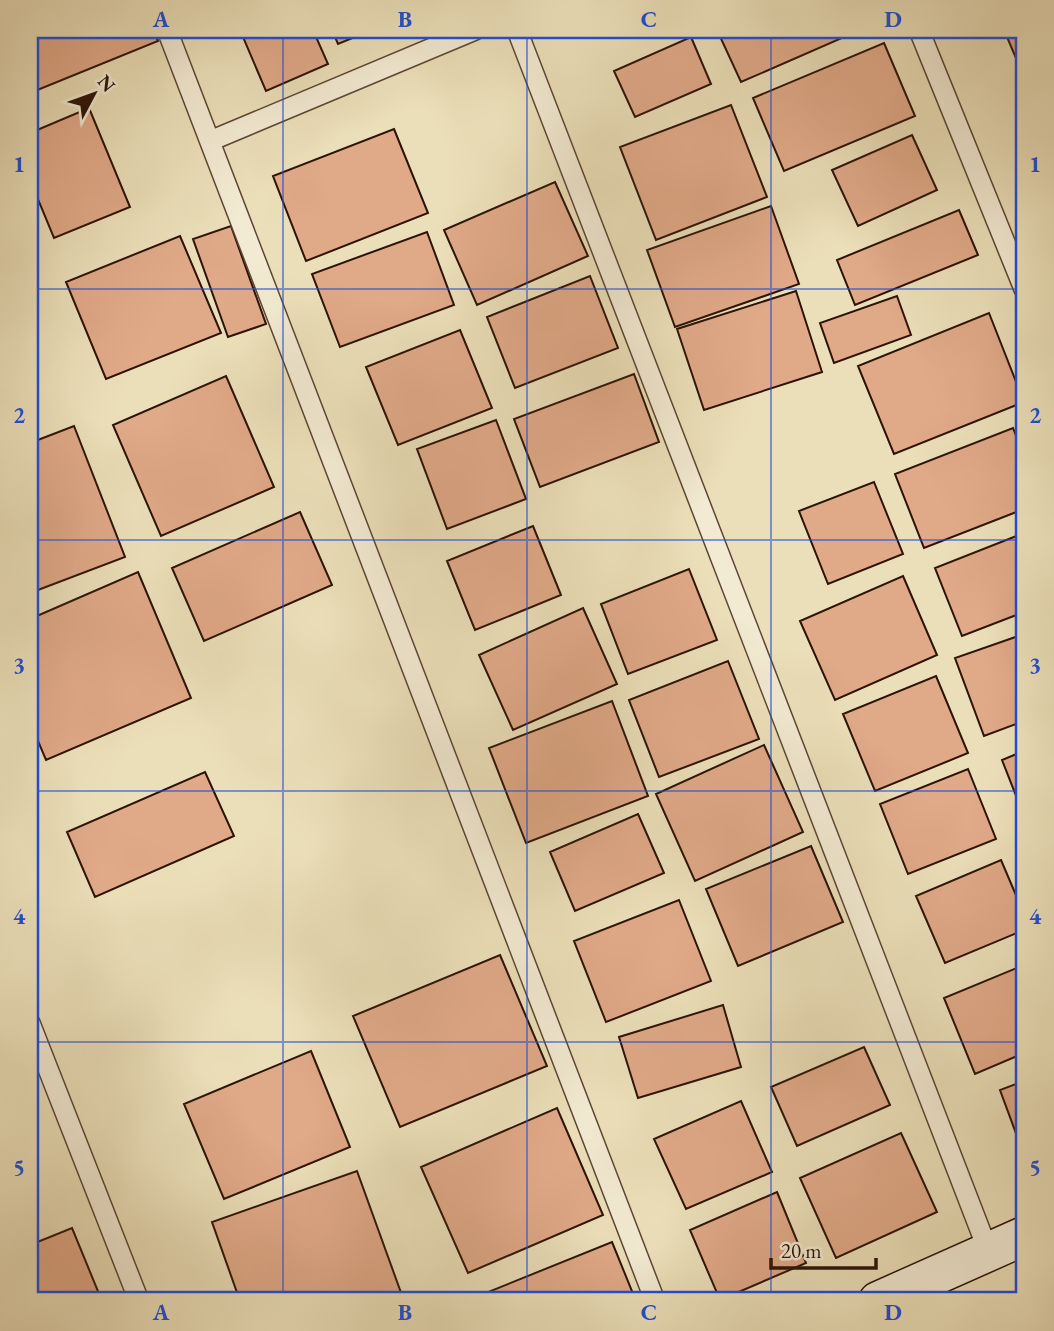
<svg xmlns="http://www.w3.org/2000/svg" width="1054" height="1331" font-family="'EB Garamond',serif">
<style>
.building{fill:#e0a988;stroke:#2c1306;stroke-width:2}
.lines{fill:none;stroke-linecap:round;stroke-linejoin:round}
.lane-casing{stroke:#5c4633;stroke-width:22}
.secondary-casing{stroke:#2c1306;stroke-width:41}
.lane{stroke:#f2ead2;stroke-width:19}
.secondary{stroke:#f2ead2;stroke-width:38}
.grid{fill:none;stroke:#1d4ed8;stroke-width:2;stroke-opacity:0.55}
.neatline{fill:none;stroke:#1d4ed8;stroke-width:2.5}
.grid-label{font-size:23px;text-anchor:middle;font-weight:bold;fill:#1d4ed8}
</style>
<rect width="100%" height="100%" fill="#ebdfb9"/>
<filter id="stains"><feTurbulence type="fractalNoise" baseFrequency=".00286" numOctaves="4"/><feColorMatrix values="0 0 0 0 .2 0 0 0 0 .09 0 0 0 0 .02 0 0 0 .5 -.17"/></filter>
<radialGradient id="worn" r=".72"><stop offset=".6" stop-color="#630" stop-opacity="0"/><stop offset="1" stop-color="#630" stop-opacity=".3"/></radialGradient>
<path class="building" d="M 30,30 L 153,30 L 158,41 L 30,93 Z
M 240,30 L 313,30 L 328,64 L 266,91 Z
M 332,30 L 372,30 L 338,44 Z
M 717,30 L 857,30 L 858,31 L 741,82 Z
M 1004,30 L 1024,30 L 1024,77 Z
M 691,37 L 711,84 L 635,117 L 614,71 Z
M 884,43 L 915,116 L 784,171 L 753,98 Z
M 731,105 L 767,197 L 656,240 L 620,147 Z
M 89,108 L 130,207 L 54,238 L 30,180 L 30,133 Z
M 394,129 L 428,213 L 306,261 L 273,176 Z
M 912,135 L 937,190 L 858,226 L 832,170 Z
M 555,182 L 588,256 L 477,305 L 444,230 Z
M 771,206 L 799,284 L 675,327 L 647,250 Z
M 959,210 L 978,255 L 855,305 L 837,260 Z
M 231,226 L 266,324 L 228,337 L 193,239 Z
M 427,232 L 454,305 L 340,347 L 312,274 Z
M 180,236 L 221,333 L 106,379 L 66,282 Z
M 590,276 L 618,348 L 515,388 L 487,317 Z
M 796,291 L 822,372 L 704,410 L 677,329 Z
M 897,296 L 911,335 L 834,363 L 820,323 Z
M 989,313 L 1024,402 L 894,454 L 858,366 Z
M 460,330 L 492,408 L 398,445 L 366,367 Z
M 634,374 L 659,442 L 540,487 L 514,419 Z
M 226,376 L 274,487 L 161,536 L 113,425 Z
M 496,420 L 526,499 L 447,529 L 417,449 Z
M 74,426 L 125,557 L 30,593 L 30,443 Z
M 1013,428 L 1024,456 L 1024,509 L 924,548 L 895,474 Z
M 874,482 L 903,554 L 828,584 L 799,511 Z
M 300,512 L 332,585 L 204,641 L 172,568 Z
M 533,526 L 561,595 L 475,630 L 447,561 Z
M 1024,533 L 1024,612 L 962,636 L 935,568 Z
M 689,569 L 717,640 L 628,674 L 601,604 Z
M 138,572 L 191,698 L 46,760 L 30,722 L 30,619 Z
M 903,576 L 937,655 L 835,700 L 800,621 Z
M 583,608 L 617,684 L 513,730 L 479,655 Z
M 1024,634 L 1024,721 L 984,736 L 955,658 Z
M 728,661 L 759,739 L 659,777 L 629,700 Z
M 936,676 L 968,753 L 875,791 L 843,714 Z
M 612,701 L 648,796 L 526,843 L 489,748 Z
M 764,745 L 803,832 L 695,881 L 656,794 Z
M 1024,751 L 1024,816 L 1002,760 Z
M 968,769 L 996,839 L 908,874 L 880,804 Z
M 205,772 L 234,836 L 95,897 L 67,832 Z
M 638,814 L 664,873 L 575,911 L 550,852 Z
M 811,846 L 843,922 L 738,966 L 706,889 Z
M 1001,860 L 1024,914 L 1024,930 L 945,963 L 916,896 Z
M 679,900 L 711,981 L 606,1022 L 574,941 Z
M 500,955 L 547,1066 L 400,1127 L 353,1016 Z
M 1024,965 L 1024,1053 L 975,1074 L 944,998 Z
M 723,1005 L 741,1067 L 638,1098 L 619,1037 Z
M 864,1047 L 890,1105 L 797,1146 L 771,1087 Z
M 311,1051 L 350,1147 L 224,1199 L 184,1104 Z
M 1024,1081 L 1024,1155 L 1000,1090 Z
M 741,1101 L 772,1172 L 686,1209 L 654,1139 Z
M 557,1108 L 603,1215 L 468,1273 L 421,1167 Z
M 901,1133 L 937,1212 L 836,1258 L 800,1178 Z
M 357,1171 L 404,1301 L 240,1301 L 212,1222 Z
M 777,1192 L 806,1263 L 720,1300 L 690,1230 Z
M 72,1228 L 102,1301 L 30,1301 L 30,1245 Z
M 612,1242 L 636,1301 L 466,1301 Z"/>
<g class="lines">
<defs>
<path id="lane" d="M 167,30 L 655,1301
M 517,30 L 989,1253
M 919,30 L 1024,289
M 210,141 L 475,30
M 30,1023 L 139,1301"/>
<path id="secondary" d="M 878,1301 L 1024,1236"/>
</defs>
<use href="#lane" class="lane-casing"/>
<use href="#secondary" class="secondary-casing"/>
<use href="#lane" class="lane"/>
<use href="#secondary" class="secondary"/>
</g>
<path class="grid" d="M 283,30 L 283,1301M 527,30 L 527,1301M 771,30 L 771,1301M 30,289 L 1024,289M 30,540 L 1024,540M 30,791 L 1024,791M 30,1042 L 1024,1042"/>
<rect width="1054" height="1331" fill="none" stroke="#ebdfb9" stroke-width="77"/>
<g transform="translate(94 94) rotate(49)" stroke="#f2ead2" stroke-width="5" paint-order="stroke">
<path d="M0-5L12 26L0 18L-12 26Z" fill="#2c1306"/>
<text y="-10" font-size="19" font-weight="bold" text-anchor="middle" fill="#2c1306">N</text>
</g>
<path d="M771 1258v10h105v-10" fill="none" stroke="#2c1306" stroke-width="3.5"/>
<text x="781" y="1258" font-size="21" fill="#2c1306" stroke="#f2ead2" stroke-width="5" paint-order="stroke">20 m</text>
<rect x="38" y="38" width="978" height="1254" class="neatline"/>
<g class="grid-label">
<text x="161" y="27">A</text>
<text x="405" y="27">B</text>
<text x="649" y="27">C</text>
<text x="893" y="27">D</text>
<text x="19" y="172">1</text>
<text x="1035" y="172">1</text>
<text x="19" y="423">2</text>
<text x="1035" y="423">2</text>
<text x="19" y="673">3</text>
<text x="1035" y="673">3</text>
<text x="19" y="924">4</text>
<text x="1035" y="924">4</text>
<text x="19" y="1175">5</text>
<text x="1035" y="1175">5</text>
<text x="161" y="1320">A</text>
<text x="405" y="1320">B</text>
<text x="649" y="1320">C</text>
<text x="893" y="1320">D</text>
</g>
<rect width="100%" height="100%" filter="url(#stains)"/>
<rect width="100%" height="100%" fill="url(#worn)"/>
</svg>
